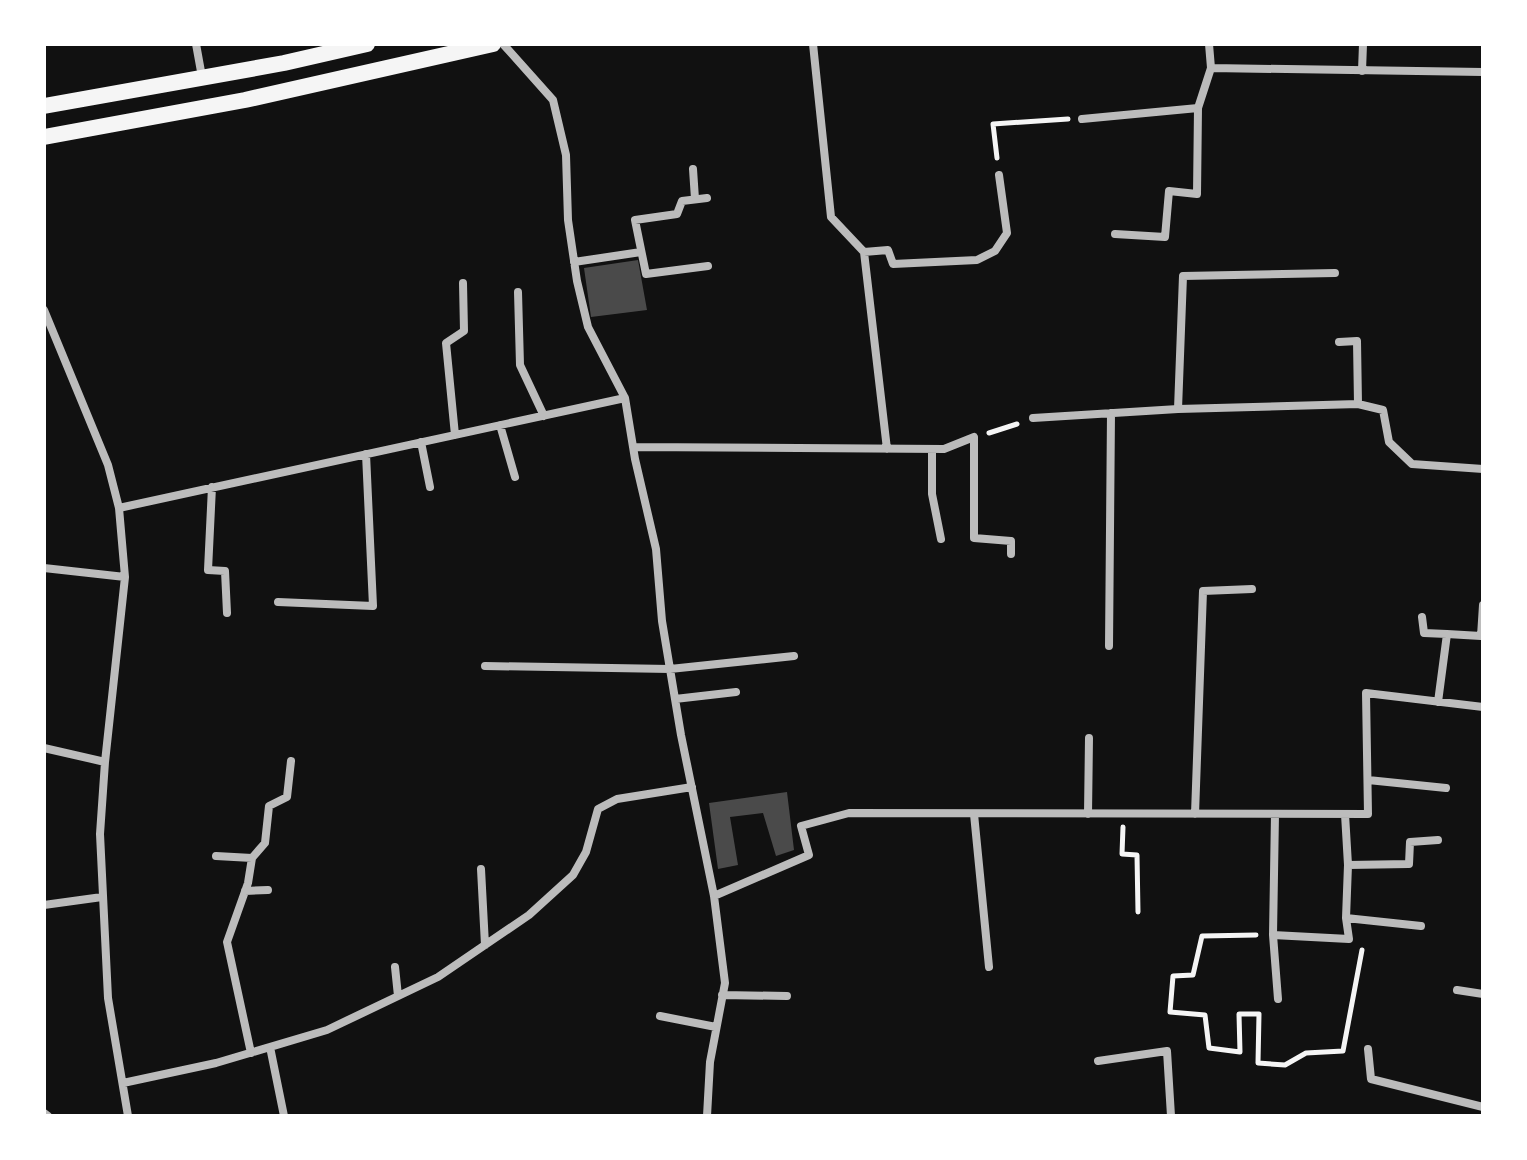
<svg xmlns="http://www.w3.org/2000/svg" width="1527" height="1160" font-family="'Source Sans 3',sans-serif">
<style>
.building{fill:#4a4a4a}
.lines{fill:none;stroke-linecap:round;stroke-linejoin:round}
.path{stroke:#f5f5f5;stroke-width:5}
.minor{stroke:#bcbcbc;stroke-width:8}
.secondary{stroke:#f5f5f5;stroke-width:16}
</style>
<rect width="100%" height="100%" fill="#111"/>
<path class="building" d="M 638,260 L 647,310 L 591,317 L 584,268 Z
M 787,792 L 794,850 L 776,856 L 763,813 L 730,817 L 738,865 L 718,869 L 709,803 Z"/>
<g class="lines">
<path class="path" d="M 997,158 L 993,124 L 1068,119
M 989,433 L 1017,424
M 1123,827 L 1122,854 L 1137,855 L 1138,912
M 1256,935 L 1202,936 L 1193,975 L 1173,976 L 1170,1012 L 1205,1015 L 1209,1048 L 1240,1052 L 1239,1014 L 1259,1014 L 1258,1063 L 1285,1065 L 1306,1053 L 1343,1051 L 1362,950"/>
<path class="minor" d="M 196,44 L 202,77
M 503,44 L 553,100 L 566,155 L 568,220 L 577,281 L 588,327 L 625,398 L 635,459 L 656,549 L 662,621 L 681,735 L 714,896 L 725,983 L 710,1062 L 707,1116
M 813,44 L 831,217 L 864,252 L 887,449
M 1211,68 L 1483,72
M 1362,71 L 1363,44
M 1082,119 L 1198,108
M 693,169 L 695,199
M 707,198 L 682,201 L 677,214 L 635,220 L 646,274 L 708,266
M 1115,234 L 1165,237 L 1169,191 L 1197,194 L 1198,108 L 1211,68 L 1209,44
M 864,252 L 888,250 L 893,264 L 977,260 L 995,251 L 1007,233 L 999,175
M 574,262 L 641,252
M 518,292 L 520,365 L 544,416
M 44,310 L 108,465 L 119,508 L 125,577 L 105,762 L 100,834 L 108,998 L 128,1116
M 1339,342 L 1357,341 L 1358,404
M 1178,409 L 1183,276 L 1335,273
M 1033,418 L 1178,409 L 1358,404 L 1383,410 L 1389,442 L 1412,464 L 1483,469
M 500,425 L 515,477
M 455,435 L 446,343 L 464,331 L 463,283
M 421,442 L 430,487
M 633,447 L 944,449 L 974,437 L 974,538 L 1011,541 L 1011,554
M 932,449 L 932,494 L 941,539
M 212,487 L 208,570 L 225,571 L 227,613
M 119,508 L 625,398
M 44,568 L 125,577
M 278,602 L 373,606 L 366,454
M 1422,617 L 1424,633 L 1447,634 L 1438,702
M 1447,634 L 1481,636 L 1483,605
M 1109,646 L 1111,413
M 485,666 L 670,669 L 794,656
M 675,699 L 736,692
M 44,748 L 105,762
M 1368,780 L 1446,788
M 974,814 L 989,967
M 1088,814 L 1089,738
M 1195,814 L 1203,591 L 1252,589
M 1275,814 L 1273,935 L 1349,939 L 1346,918
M 1345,814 L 1348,865 L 1409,864 L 1410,842 L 1438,840
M 216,856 L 252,858
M 1348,865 L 1346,918 L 1421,926
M 481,869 L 485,945
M 245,891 L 268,890
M 714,896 L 809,855 L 801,826 L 849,813 L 1368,814 L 1366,693 L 1483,707
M 44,905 L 102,897
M 1273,935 L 1278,999
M 395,967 L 398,996
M 1457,990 L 1483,994
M 722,995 L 787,996
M 660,1016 L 716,1027
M 270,1047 L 284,1116
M 1368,1049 L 1371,1079 L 1483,1107
M 251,1053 L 227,942 L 248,883 L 252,858 L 265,843 L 269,806 L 287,797 L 291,761
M 1098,1061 L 1167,1051 L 1171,1116
M 123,1083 L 216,1063 L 327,1030 L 438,977 L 529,915 L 573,875 L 586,852 L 598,809 L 617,799 L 692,787
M 44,1113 L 48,1116"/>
<path class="secondary" d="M 44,106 L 284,63 L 367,44
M 44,137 L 245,100 L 493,44"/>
</g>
<rect width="1527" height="1160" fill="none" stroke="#ffffff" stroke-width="92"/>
</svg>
